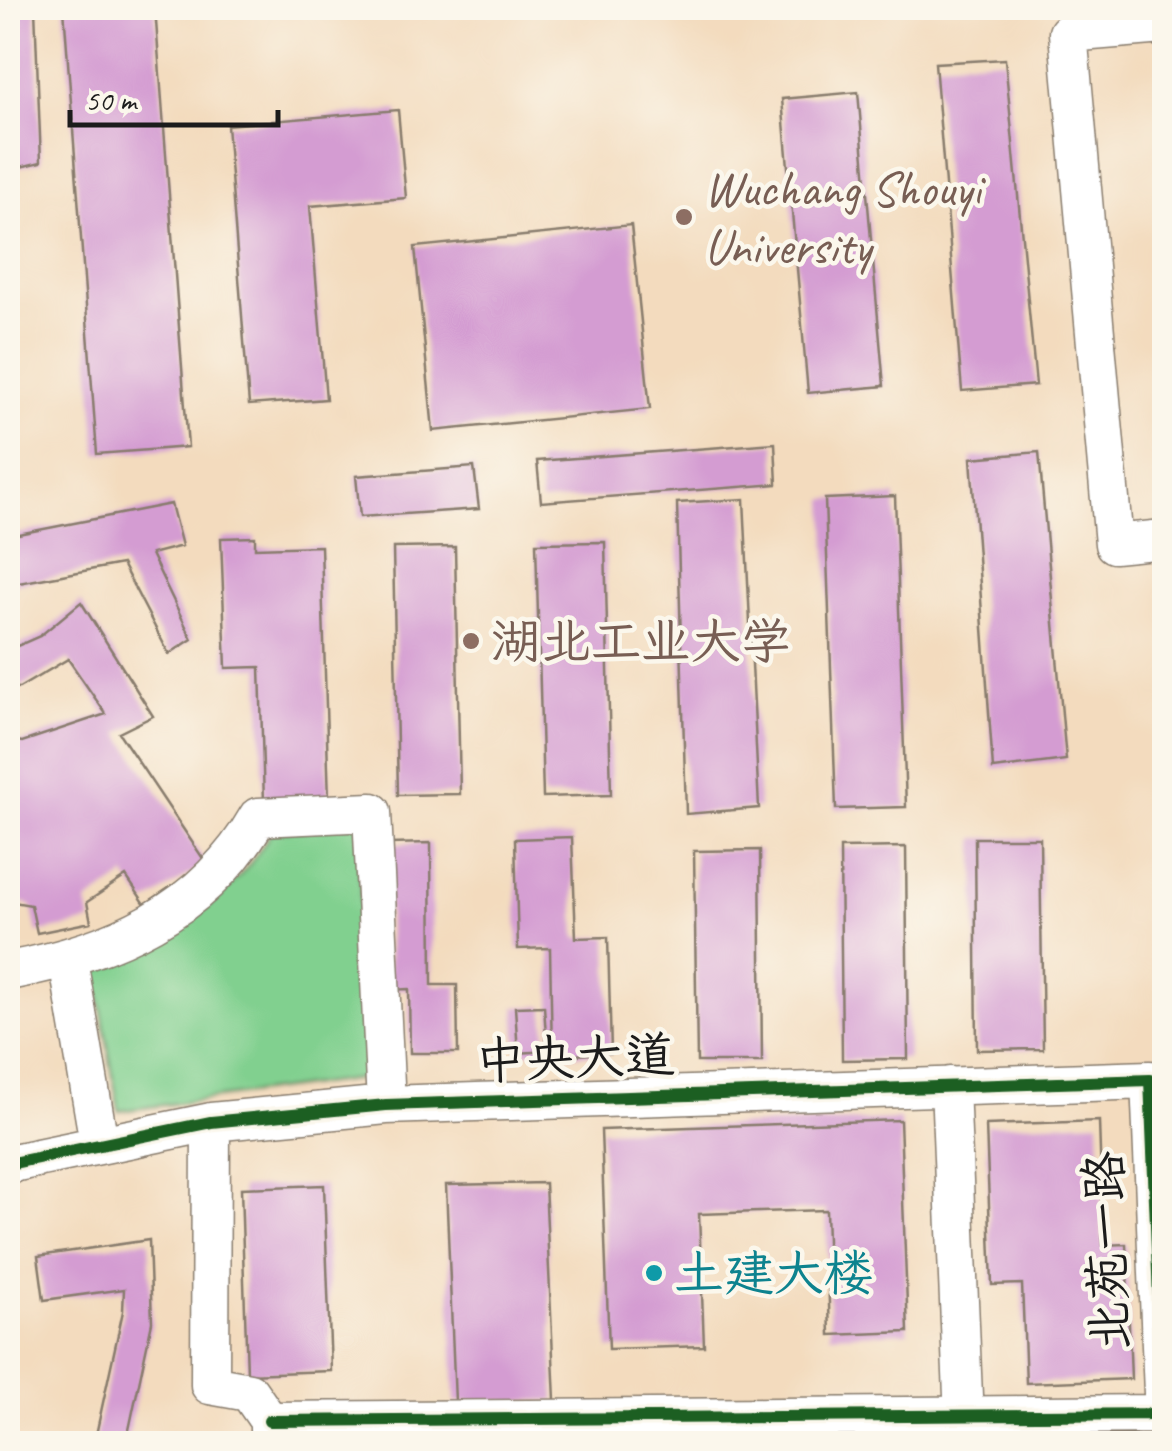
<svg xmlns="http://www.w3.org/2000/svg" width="1172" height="1451" font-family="Caveat,'LXGW WenKai TC',sans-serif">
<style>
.green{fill:#81d08f;stroke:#4e7656;stroke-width:2.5}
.building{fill:#d49cd2}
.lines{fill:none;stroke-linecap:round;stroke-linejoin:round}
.minor-casing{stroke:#887c6d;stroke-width:41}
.minor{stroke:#fff;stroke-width:38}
.cycleway-casing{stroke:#fbf7ec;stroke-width:19}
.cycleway{stroke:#1b5e20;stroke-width:12}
.education-dot{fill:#8d6e63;stroke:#fbf7ec;stroke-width:4}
.culture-dot{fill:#0f9aa8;stroke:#fbf7ec;stroke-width:4}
.labels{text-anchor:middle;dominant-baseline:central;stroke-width:9;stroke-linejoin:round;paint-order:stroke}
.education-label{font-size:50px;fill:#785e54;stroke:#fbf7ec;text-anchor:start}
.street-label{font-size:50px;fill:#1c1c1c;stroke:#fbf7ec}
.culture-label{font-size:50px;fill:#0d838f;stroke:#fbf7ec;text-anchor:start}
</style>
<rect width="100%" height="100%" fill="#fbf7ec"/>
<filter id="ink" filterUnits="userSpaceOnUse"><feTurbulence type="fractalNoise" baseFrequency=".01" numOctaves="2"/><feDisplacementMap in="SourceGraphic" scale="20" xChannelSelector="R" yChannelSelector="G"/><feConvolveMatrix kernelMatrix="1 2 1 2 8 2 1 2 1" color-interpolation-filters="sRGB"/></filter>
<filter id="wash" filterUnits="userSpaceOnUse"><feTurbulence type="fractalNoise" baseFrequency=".0048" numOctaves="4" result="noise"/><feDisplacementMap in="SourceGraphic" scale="40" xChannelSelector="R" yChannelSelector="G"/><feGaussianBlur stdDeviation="2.25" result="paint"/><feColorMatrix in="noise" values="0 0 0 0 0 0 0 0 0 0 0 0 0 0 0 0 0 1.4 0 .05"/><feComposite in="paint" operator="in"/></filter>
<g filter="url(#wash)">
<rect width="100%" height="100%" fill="#f3dbbe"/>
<path class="green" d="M 358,823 L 367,1078 L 119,1111 L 95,973 C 165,939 232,902 271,832 Z"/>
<g id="blocks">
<path class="building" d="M 8,8 L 35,8 L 41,162 L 8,170 Z
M 64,8 L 155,8 L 188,447 L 97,454 Z
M 1005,59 L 1036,385 L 962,391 L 935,63 Z
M 858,92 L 884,386 L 808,393 L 782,99 Z
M 398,110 L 406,198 L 310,206 L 326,399 L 249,405 L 227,125 Z
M 631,225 L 650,409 L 433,431 L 415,247 Z
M 775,443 L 777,484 L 541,502 L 537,461 Z
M 1039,452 L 1066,760 L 993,769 L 971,458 Z
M 474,467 L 479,509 L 360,517 L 356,476 Z
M 895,496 L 906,807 L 836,809 L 825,499 Z
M 744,499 L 759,808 L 686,814 L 677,503 Z
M 171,504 L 182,546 L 151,554 L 192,639 L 169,654 L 122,564 L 8,585 L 8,536 Z
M 255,537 L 255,548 L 321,546 L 329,801 L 264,803 L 260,667 L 226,668 L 221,538 Z
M 605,542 L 611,795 L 543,797 L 536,543 Z
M 455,547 L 460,794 L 398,795 L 393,548 Z
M 81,602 L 153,716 L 119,733 L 206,863 L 145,904 L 126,876 L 87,902 L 91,922 L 37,933 L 31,905 L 8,901 L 8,739 L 22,742 L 106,714 L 68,659 L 19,688 L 8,687 L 8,650 L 40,636 Z
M 572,837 L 576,938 L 608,937 L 611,1053 L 552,1056 L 550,948 L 518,949 L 515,839 Z
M 975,838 L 1040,838 L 1043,1049 L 977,1050 Z
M 431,843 L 432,985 L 457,985 L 458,1053 L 410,1053 L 409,989 L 389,990 L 388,844 Z
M 906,847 L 908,1059 L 842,1060 L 840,848 Z
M 760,850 L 762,1062 L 697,1062 L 694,851 Z
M 544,1006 L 547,1051 L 518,1053 L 515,1007 Z
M 900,1120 L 908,1332 L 830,1335 L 826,1210 L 699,1214 L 704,1346 L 609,1349 L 601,1130 Z
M 1099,1121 L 1103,1245 L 1126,1244 L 1131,1379 L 1026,1383 L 1022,1284 L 992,1285 L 986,1125 Z
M 545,1183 L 555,1400 L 455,1402 L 446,1185 Z
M 324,1185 L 331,1371 L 247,1374 L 241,1188 Z
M 149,1240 L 152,1322 L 126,1444 L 94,1444 L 123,1311 L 124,1289 L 44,1300 L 38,1256 Z
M 918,1434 L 918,1444 L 831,1444 L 831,1437 Z
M 1099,1435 L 1138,1435 L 1138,1444 L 1099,1444 Z
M 1036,1438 L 1036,1444 L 997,1444 L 997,1439 Z"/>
</g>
</g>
<g filter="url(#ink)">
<use href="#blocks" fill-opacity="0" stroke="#887c6d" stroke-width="2.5"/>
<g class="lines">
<defs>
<path id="minor" d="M 1164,25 L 1068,33 L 1114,544 L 1164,539
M 68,960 L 99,1143
M 8,971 C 111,952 204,912 258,817 L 372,812 L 386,1105
M 950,1086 L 965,1444
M 211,1122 L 210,1385 L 249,1392 L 269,1421 L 269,1444
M 8,1164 L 211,1122 L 386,1105 L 1150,1080 L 1164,1418
M 269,1421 L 1164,1414"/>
</defs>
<use href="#minor" class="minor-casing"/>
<use href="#minor" class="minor"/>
<defs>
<path id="cycleway" d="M 8,1164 L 211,1122 L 386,1105 L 1150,1080 L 1164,1418
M 269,1421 L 1164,1414"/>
</defs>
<use href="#cycleway" class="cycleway-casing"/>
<use href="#cycleway" class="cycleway"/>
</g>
</g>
<g class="education-dot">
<circle cx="684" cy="217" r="10"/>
<circle cx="471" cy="641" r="10"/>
</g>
<circle class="culture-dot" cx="654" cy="1273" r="10"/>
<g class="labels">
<g class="education-label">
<text x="704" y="188">Wuchang Shouyi<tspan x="704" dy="58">University</tspan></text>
<text x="491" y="641">湖北工业大学</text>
</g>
<g class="street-label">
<text transform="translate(575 1058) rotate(-2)">中央大道</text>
<text transform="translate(1107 1251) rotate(-92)">北苑一路</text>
</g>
<g class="culture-label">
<text x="674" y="1273">土建大楼</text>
</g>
</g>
<rect width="1172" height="1451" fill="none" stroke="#fbf7ec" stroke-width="40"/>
<path d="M70 110v15h208v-15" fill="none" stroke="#1c1c1c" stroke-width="5"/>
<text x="85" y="110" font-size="30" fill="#1c1c1c" stroke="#fbf7ec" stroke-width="8" paint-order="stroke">50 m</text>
</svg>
